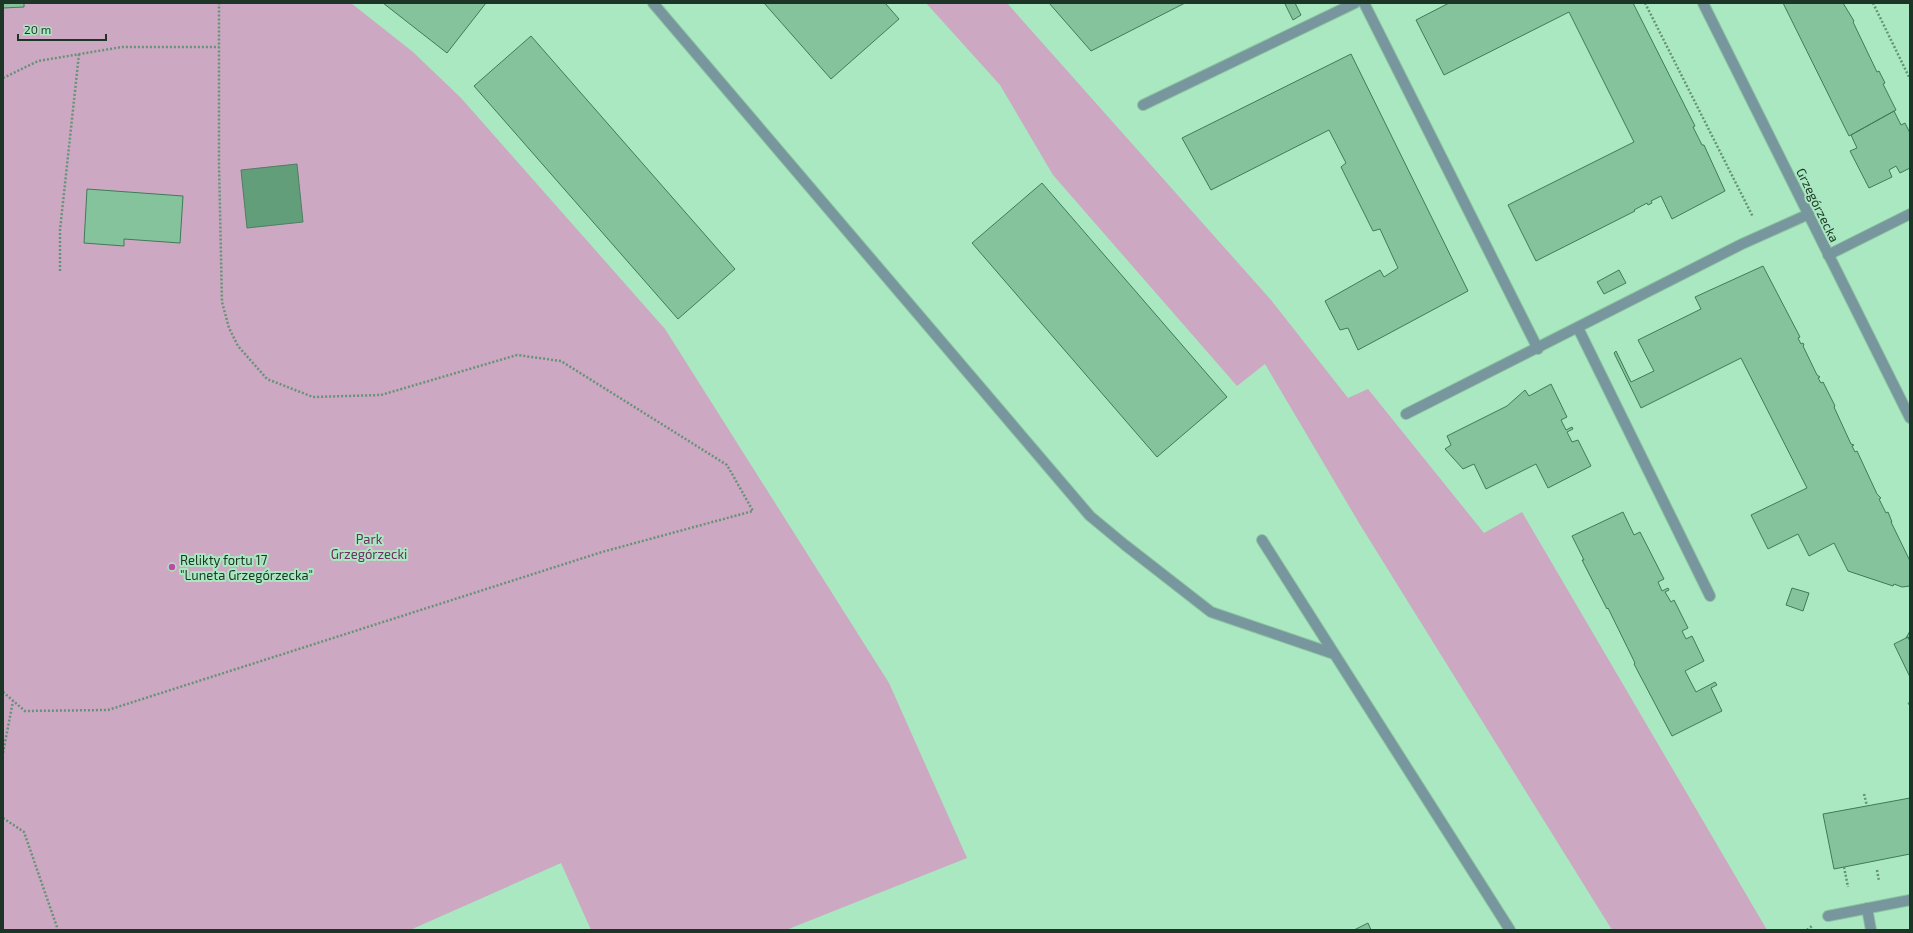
<svg xmlns="http://www.w3.org/2000/svg" width="1913" height="933" font-family="'Exo 2',sans-serif">
<style>
.green{fill:#cda8c2}
.water{fill:#639e7a;stroke:#4e7e61}
.building{fill:#85c39d;stroke:#3f7b58}
.lines{fill:none;stroke-linecap:round;stroke-linejoin:round}
.lane-casing{stroke:#8dc4a1;stroke-width:12}
.street-casing{stroke:#8dc4a1;stroke-width:12}
.path{stroke:#669377;stroke-width:2.5;stroke-dasharray:2 2;stroke-linecap:butt}
.lane{stroke:#77969e;stroke-width:10}
.street{stroke:#77969e;stroke-width:10}
.poi-dot{fill:#bd4ba6;stroke:#a9e8c0;stroke-width:1.5}
.labels{text-anchor:middle;dominant-baseline:central;stroke-width:4;stroke-linejoin:round;paint-order:stroke}
.street-label{font-size:13px;fill:#1c3526;stroke:#a9e8c0}
.park-label{font-size:13px;fill:#6d2d5f;stroke:#a9e8c0}
.poi-label{font-size:13px;fill:#1c3526;stroke:#a9e8c0;text-anchor:start}
</style>
<rect width="100%" height="100%" fill="#a9e8c0"/>
<path class="green" d="M 3,3 L 351,3 L 413,52 L 461,98 L 665,329 L 889,683 L 967,858 L 786,930 L 591,930 L 561,863 L 410,930 L 3,930 Z
M 926,3 L 1007,3 L 1271,300 L 1348,398 L 1368,389 L 1484,533 L 1522,512 L 1767,930 L 1612,930 L 1359,523 L 1265,364 L 1237,386 L 1053,175 L 1000,85 Z"/>
<path class="water" d="M 297,164 L 303,222 L 247,228 L 241,170 Z"/>
<path class="building" d="M 3,3 L 24,3 L 24,7 L 3,8 Z
M 383,3 L 486,3 L 447,53 Z
M 764,3 L 885,3 L 899,19 L 831,79 Z
M 1049,3 L 1185,3 L 1091,51 Z
M 1288,3 L 1295,3 L 1301,15 L 1293,20 L 1285,4 Z
M 1449,3 L 1633,3 L 1695,126 L 1693,127 L 1702,145 L 1704,145 L 1725,191 L 1672,219 L 1661,196 L 1651,201 L 1652,203 L 1648,205 L 1647,203 L 1634,210 L 1635,211 L 1536,261 L 1508,205 L 1634,142 L 1569,12 L 1444,75 L 1416,20 Z
M 1783,3 L 1843,3 L 1854,21 L 1853,22 L 1877,72 L 1879,71 L 1885,83 L 1883,84 L 1896,110 L 1849,136 Z
M 531,36 L 735,269 L 678,319 L 474,86 Z
M 1351,54 L 1468,291 L 1358,350 L 1348,328 L 1340,330 L 1325,301 L 1380,270 L 1384,277 L 1398,268 L 1380,229 L 1373,231 L 1341,167 L 1346,163 L 1329,130 L 1211,190 L 1182,138 Z
M 1894,111 L 1901,125 L 1905,123 L 1910,133 L 1910,168 L 1900,173 L 1896,166 L 1889,170 L 1892,177 L 1869,188 L 1850,151 L 1857,148 L 1851,135 Z
M 1042,183 L 1227,397 L 1157,457 L 972,243 Z
M 87,189 L 183,196 L 180,243 L 124,239 L 124,246 L 84,243 Z
M 1763,266 L 1800,337 L 1798,338 L 1801,344 L 1803,343 L 1804,345 L 1803,346 L 1817,375 L 1820,377 L 1818,378 L 1821,383 L 1823,382 L 1835,406 L 1834,407 L 1851,444 L 1854,445 L 1852,446 L 1855,452 L 1857,451 L 1877,494 L 1881,498 L 1879,499 L 1886,513 L 1888,512 L 1892,522 L 1891,522 L 1910,561 L 1910,586 L 1902,587 L 1894,584 L 1893,586 L 1848,571 L 1834,543 L 1809,556 L 1798,534 L 1768,549 L 1751,515 L 1807,488 L 1741,358 L 1641,408 L 1614,353 L 1616,351 L 1631,382 L 1654,371 L 1638,340 L 1701,309 L 1695,297 Z
M 1619,270 L 1626,283 L 1604,294 L 1597,282 Z
M 1551,384 L 1567,417 L 1561,420 L 1566,430 L 1572,427 L 1573,429 L 1567,432 L 1572,442 L 1578,440 L 1591,466 L 1548,488 L 1536,464 L 1486,489 L 1474,464 L 1463,469 L 1445,449 L 1451,445 L 1447,436 L 1507,406 L 1525,390 L 1529,396 Z
M 1623,512 L 1634,535 L 1640,532 L 1664,579 L 1658,582 L 1662,591 L 1668,588 L 1669,590 L 1665,592 L 1671,602 L 1674,600 L 1688,628 L 1682,631 L 1686,639 L 1692,636 L 1704,661 L 1685,671 L 1696,692 L 1715,682 L 1717,685 L 1711,688 L 1722,711 L 1672,736 L 1634,664 L 1635,663 L 1608,608 L 1607,609 L 1582,560 L 1584,560 L 1572,536 Z
M 1792,588 L 1809,593 L 1803,611 L 1786,605 Z
M 1910,631 L 1910,641 L 1908,637 L 1906,638 Z
M 1908,637 L 1910,641 L 1910,677 L 1894,644 Z
M 1910,798 L 1910,854 L 1834,869 L 1823,814 Z
M 1368,923 L 1371,930 L 1354,930 Z"/>
<g class="lines">
<defs>
<path id="lane" d="M 653,3 L 1090,516 L 1125,545 L 1211,612 L 1334,654
M 1364,3 L 1538,349
M 1143,105 L 1355,3
M 1828,255 L 1910,214
M 1578,328 L 1710,596
M 1406,414 L 1742,244 L 1809,214
M 1262,540 L 1510,930"/>
<path id="street" d="M 1703,3 L 1910,418
M 1867,908 L 1871,930
M 1828,916 L 1910,900"/>
</defs>
<use href="#lane" class="lane-casing"/>
<use href="#street" class="street-casing"/>
<path class="path" d="M 1645,3 L 1753,217
M 1873,3 L 1910,79
M 3,78 L 38,61 L 122,47 L 219,47
M 60,271 L 60,230 L 79,54
M 3,692 L 25,711 L 108,710 L 602,552 L 753,511 L 727,465 L 561,361 L 517,355 L 381,395 L 313,397 L 267,379 L 238,346 L 229,328 L 222,302 L 219,164 L 219,3
M 1908,704 L 1910,703
M 3,753 L 13,701
M 1864,794 L 1867,806
M 3,818 L 24,832 L 58,930
M 1844,867 L 1848,887
M 1877,870 L 1879,881
M 1807,930 L 1812,926"/>
<use href="#lane" class="lane"/>
<use href="#street" class="street"/>
</g>
<circle class="poi-dot" cx="172" cy="567" r="4"/>
<g class="labels">
<g class="street-label">
<text transform="translate(1818 205) rotate(64)">Grzegórzecka</text>
</g>
<g class="park-label">
<text x="369" y="539">Park<tspan x="369" dy="15">Grzegórzecki</tspan></text>
</g>
<g class="poi-label">
<text x="180" y="560">Relikty fortu 17<tspan x="180" dy="15">"Luneta Grzegórzecka"</tspan></text>
</g>
</g>
<rect width="1913" height="933" fill="none" stroke="#1c3526" stroke-width="8"/>
<path d="M18 34v6h88v-6" fill="none" stroke="#1c3526" stroke-width="2"/>
<text x="24" y="34" font-size="12" fill="#1c3526" stroke="#a9e8c0" stroke-width="3" paint-order="stroke">20 m</text>
</svg>
